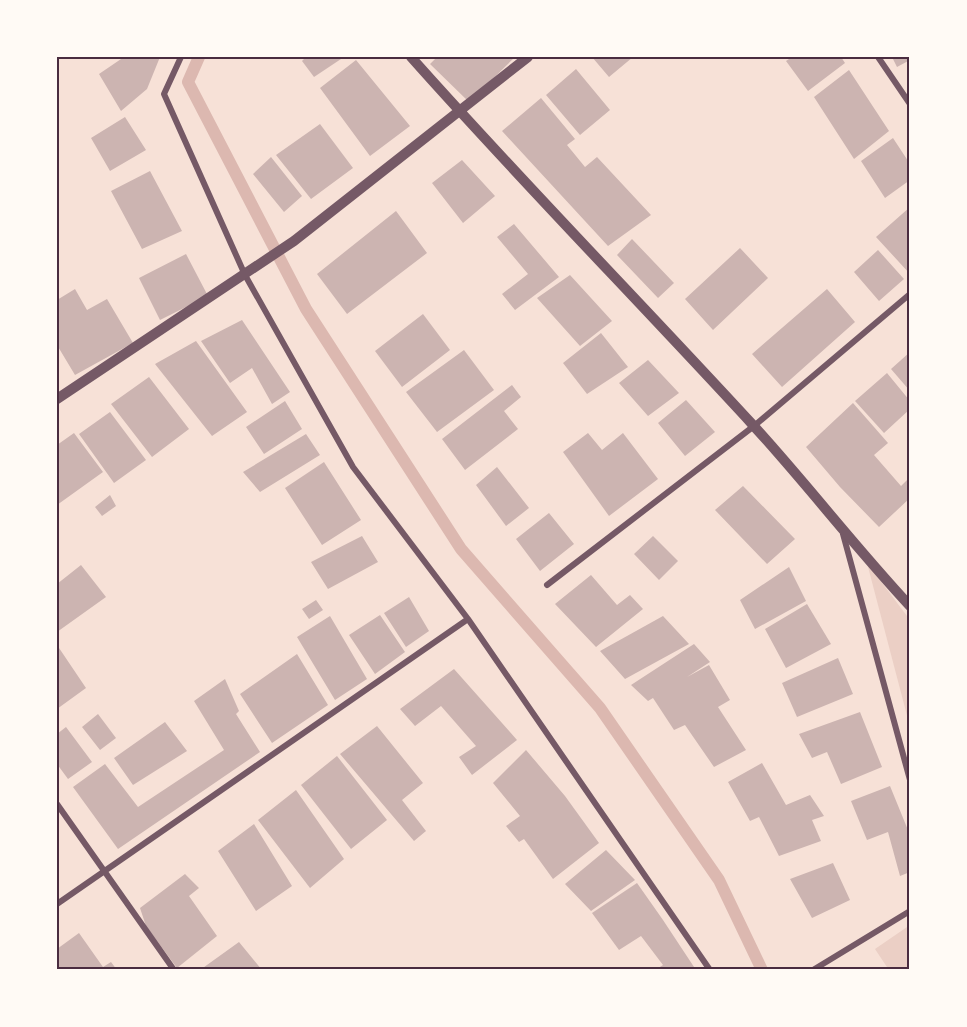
<svg xmlns="http://www.w3.org/2000/svg" width="967" height="1027" font-family="Lato,sans-serif">
<style>
.green{fill:#ebcfc5}
.lines{fill:none;stroke-linecap:round;stroke-linejoin:round}
.stream{stroke:#dcb8b0;stroke-width:12}
.building{fill:#ccb4b1}
.minor{stroke:#755966;stroke-width:6}
.tertiary{stroke:#755966;stroke-width:10}
.neatline{fill:none;stroke:#4a2c40;stroke-width:2}
</style>
<rect width="100%" height="100%" fill="#f7e1d7"/>
<path class="green" d="M 867,563 L 910,620 L 910,727 Z
M 910,925 L 910,970 L 889,970 L 875,949 Z"/>
<g class="lines">
<path class="stream" d="M 199,57 L 188,82 L 306,309 L 461,549 L 600,708 L 719,880 L 762,970"/>
</g>
<path class="building" d="M 124,57 L 160,57 L 147,89 L 121,111 L 99,74 Z
M 306,57 L 344,57 L 314,77 L 302,61 Z
M 437,57 L 515,57 L 469,102 L 430,64 Z
M 592,57 L 633,57 L 609,77 Z
M 792,57 L 841,57 L 845,63 L 808,91 L 786,61 Z
M 892,57 L 910,57 L 910,60 L 897,67 Z
M 356,60 L 410,126 L 370,156 L 320,88 Z
M 576,69 L 610,110 L 580,135 L 546,95 Z
M 849,70 L 889,131 L 854,159 L 814,97 Z
M 541,98 L 575,139 L 567,145 L 585,167 L 597,157 L 651,215 L 608,246 L 502,131 Z
M 125,117 L 146,150 L 110,171 L 91,138 Z
M 320,124 L 353,168 L 311,199 L 276,155 Z
M 893,138 L 910,164 L 910,180 L 885,198 L 861,161 Z
M 271,157 L 302,196 L 284,212 L 253,174 Z
M 462,160 L 495,196 L 463,223 L 432,183 Z
M 150,171 L 182,231 L 142,249 L 111,191 Z
M 910,207 L 910,274 L 876,237 Z
M 396,211 L 427,253 L 347,314 L 317,274 Z
M 514,224 L 559,277 L 515,310 L 502,294 L 528,274 L 497,237 Z
M 632,239 L 674,283 L 658,298 L 617,255 Z
M 740,248 L 768,278 L 713,330 L 685,299 Z
M 878,250 L 904,279 L 879,301 L 854,272 Z
M 186,254 L 208,296 L 160,320 L 139,278 Z
M 570,275 L 612,321 L 580,346 L 537,298 Z
M 75,289 L 87,310 L 107,299 L 133,343 L 75,375 L 57,345 L 57,300 Z
M 827,289 L 855,322 L 782,387 L 752,354 Z
M 423,314 L 450,350 L 402,387 L 375,351 Z
M 242,320 L 290,392 L 272,404 L 252,368 L 230,383 L 201,341 Z
M 601,333 L 628,367 L 587,394 L 563,363 Z
M 196,341 L 247,412 L 212,436 L 155,364 Z
M 464,350 L 494,390 L 437,432 L 406,392 Z
M 910,352 L 910,391 L 891,369 Z
M 648,360 L 679,393 L 648,416 L 619,383 Z
M 887,373 L 910,401 L 910,409 L 884,433 L 855,401 Z
M 149,377 L 189,429 L 152,457 L 111,404 Z
M 512,385 L 521,397 L 504,411 L 518,429 L 465,470 L 442,439 Z
M 686,400 L 715,432 L 685,456 L 658,423 Z
M 285,401 L 302,429 L 264,454 L 246,427 Z
M 853,403 L 888,443 L 874,455 L 901,486 L 910,477 L 910,498 L 879,527 L 840,487 L 806,447 Z
M 110,412 L 146,460 L 114,483 L 79,434 Z
M 74,433 L 103,472 L 57,505 L 57,445 Z
M 588,433 L 602,450 L 623,433 L 658,479 L 609,516 L 563,452 Z
M 306,434 L 320,455 L 260,492 L 243,472 Z
M 324,462 L 361,520 L 322,545 L 285,488 Z
M 497,467 L 529,508 L 506,526 L 476,485 Z
M 743,486 L 795,539 L 767,564 L 715,510 Z
M 110,495 L 116,506 L 102,516 L 95,507 Z
M 549,513 L 574,544 L 540,571 L 516,539 Z
M 362,536 L 378,562 L 328,589 L 311,562 Z
M 653,536 L 678,561 L 659,580 L 634,554 Z
M 81,565 L 106,597 L 57,632 L 57,584 Z
M 789,567 L 806,601 L 755,629 L 740,600 Z
M 591,575 L 617,605 L 630,595 L 643,609 L 596,647 L 555,604 Z
M 409,597 L 429,631 L 406,647 L 384,613 Z
M 316,600 L 323,610 L 309,619 L 302,609 Z
M 807,604 L 831,644 L 786,668 L 765,629 Z
M 380,615 L 405,652 L 375,674 L 349,635 Z
M 330,616 L 367,679 L 335,700 L 297,637 Z
M 663,616 L 689,644 L 625,679 L 600,651 Z
M 694,644 L 710,662 L 687,677 L 709,665 L 730,700 L 718,707 L 746,750 L 714,767 L 685,725 L 674,730 L 653,698 L 648,701 L 631,685 Z
M 57,645 L 86,688 L 57,709 Z
M 297,654 L 328,705 L 272,743 L 240,694 Z
M 838,658 L 853,694 L 797,717 L 782,683 Z
M 454,669 L 517,740 L 472,775 L 459,757 L 476,746 L 441,706 L 415,726 L 400,709 Z
M 225,679 L 239,711 L 236,714 L 260,752 L 118,849 L 73,787 L 105,764 L 138,807 L 224,750 L 194,701 Z
M 860,712 L 882,767 L 841,784 L 827,752 L 812,758 L 799,734 Z
M 98,714 L 116,738 L 100,750 L 82,727 Z
M 165,722 L 187,751 L 133,785 L 114,758 Z
M 377,726 L 423,783 L 402,800 L 426,831 L 414,841 L 340,754 Z
M 66,727 L 92,762 L 68,779 L 57,764 L 57,734 Z
M 526,750 L 565,796 L 599,843 L 553,879 L 524,839 L 519,842 L 506,826 L 520,816 L 493,783 Z
M 337,756 L 387,820 L 351,849 L 301,785 Z
M 762,763 L 786,805 L 810,795 L 824,816 L 812,820 L 821,841 L 779,856 L 759,817 L 750,821 L 728,782 Z
M 890,786 L 910,835 L 910,872 L 900,876 L 888,832 L 867,840 L 851,801 Z
M 296,790 L 344,859 L 310,888 L 258,820 Z
M 254,824 L 292,886 L 256,911 L 218,851 Z
M 606,850 L 635,880 L 591,911 L 565,884 Z
M 833,863 L 850,900 L 812,918 L 790,879 Z
M 185,874 L 199,888 L 189,896 L 217,936 L 177,968 L 146,926 L 140,908 Z
M 637,883 L 663,920 L 696,970 L 655,970 L 663,965 L 641,936 L 619,950 L 592,913 Z
M 79,933 L 103,967 L 111,962 L 117,970 L 57,970 L 57,956 L 59,955 L 57,949 Z
M 239,942 L 262,970 L 200,970 Z"/>
<g class="lines">
<path class="minor" d="M 181,57 L 164,94 L 245,275 L 353,467 L 468,619 L 710,970
M 878,57 L 910,104
M 843,534 L 910,780
M 547,585 L 754,426 L 910,294
M 57,804 L 174,970
M 57,904 L 468,619
M 813,970 L 910,911"/>
<path class="tertiary" d="M 411,57 C 522,182 639,301 752,424 C 806,483 855,547 910,606
M 57,399 L 294,241 L 528,57"/>
</g>
<rect width="967" height="1027" fill="none" stroke="#fffaf5" stroke-width="117"/>
<rect x="58" y="58" width="850" height="910" class="neatline"/>
</svg>
